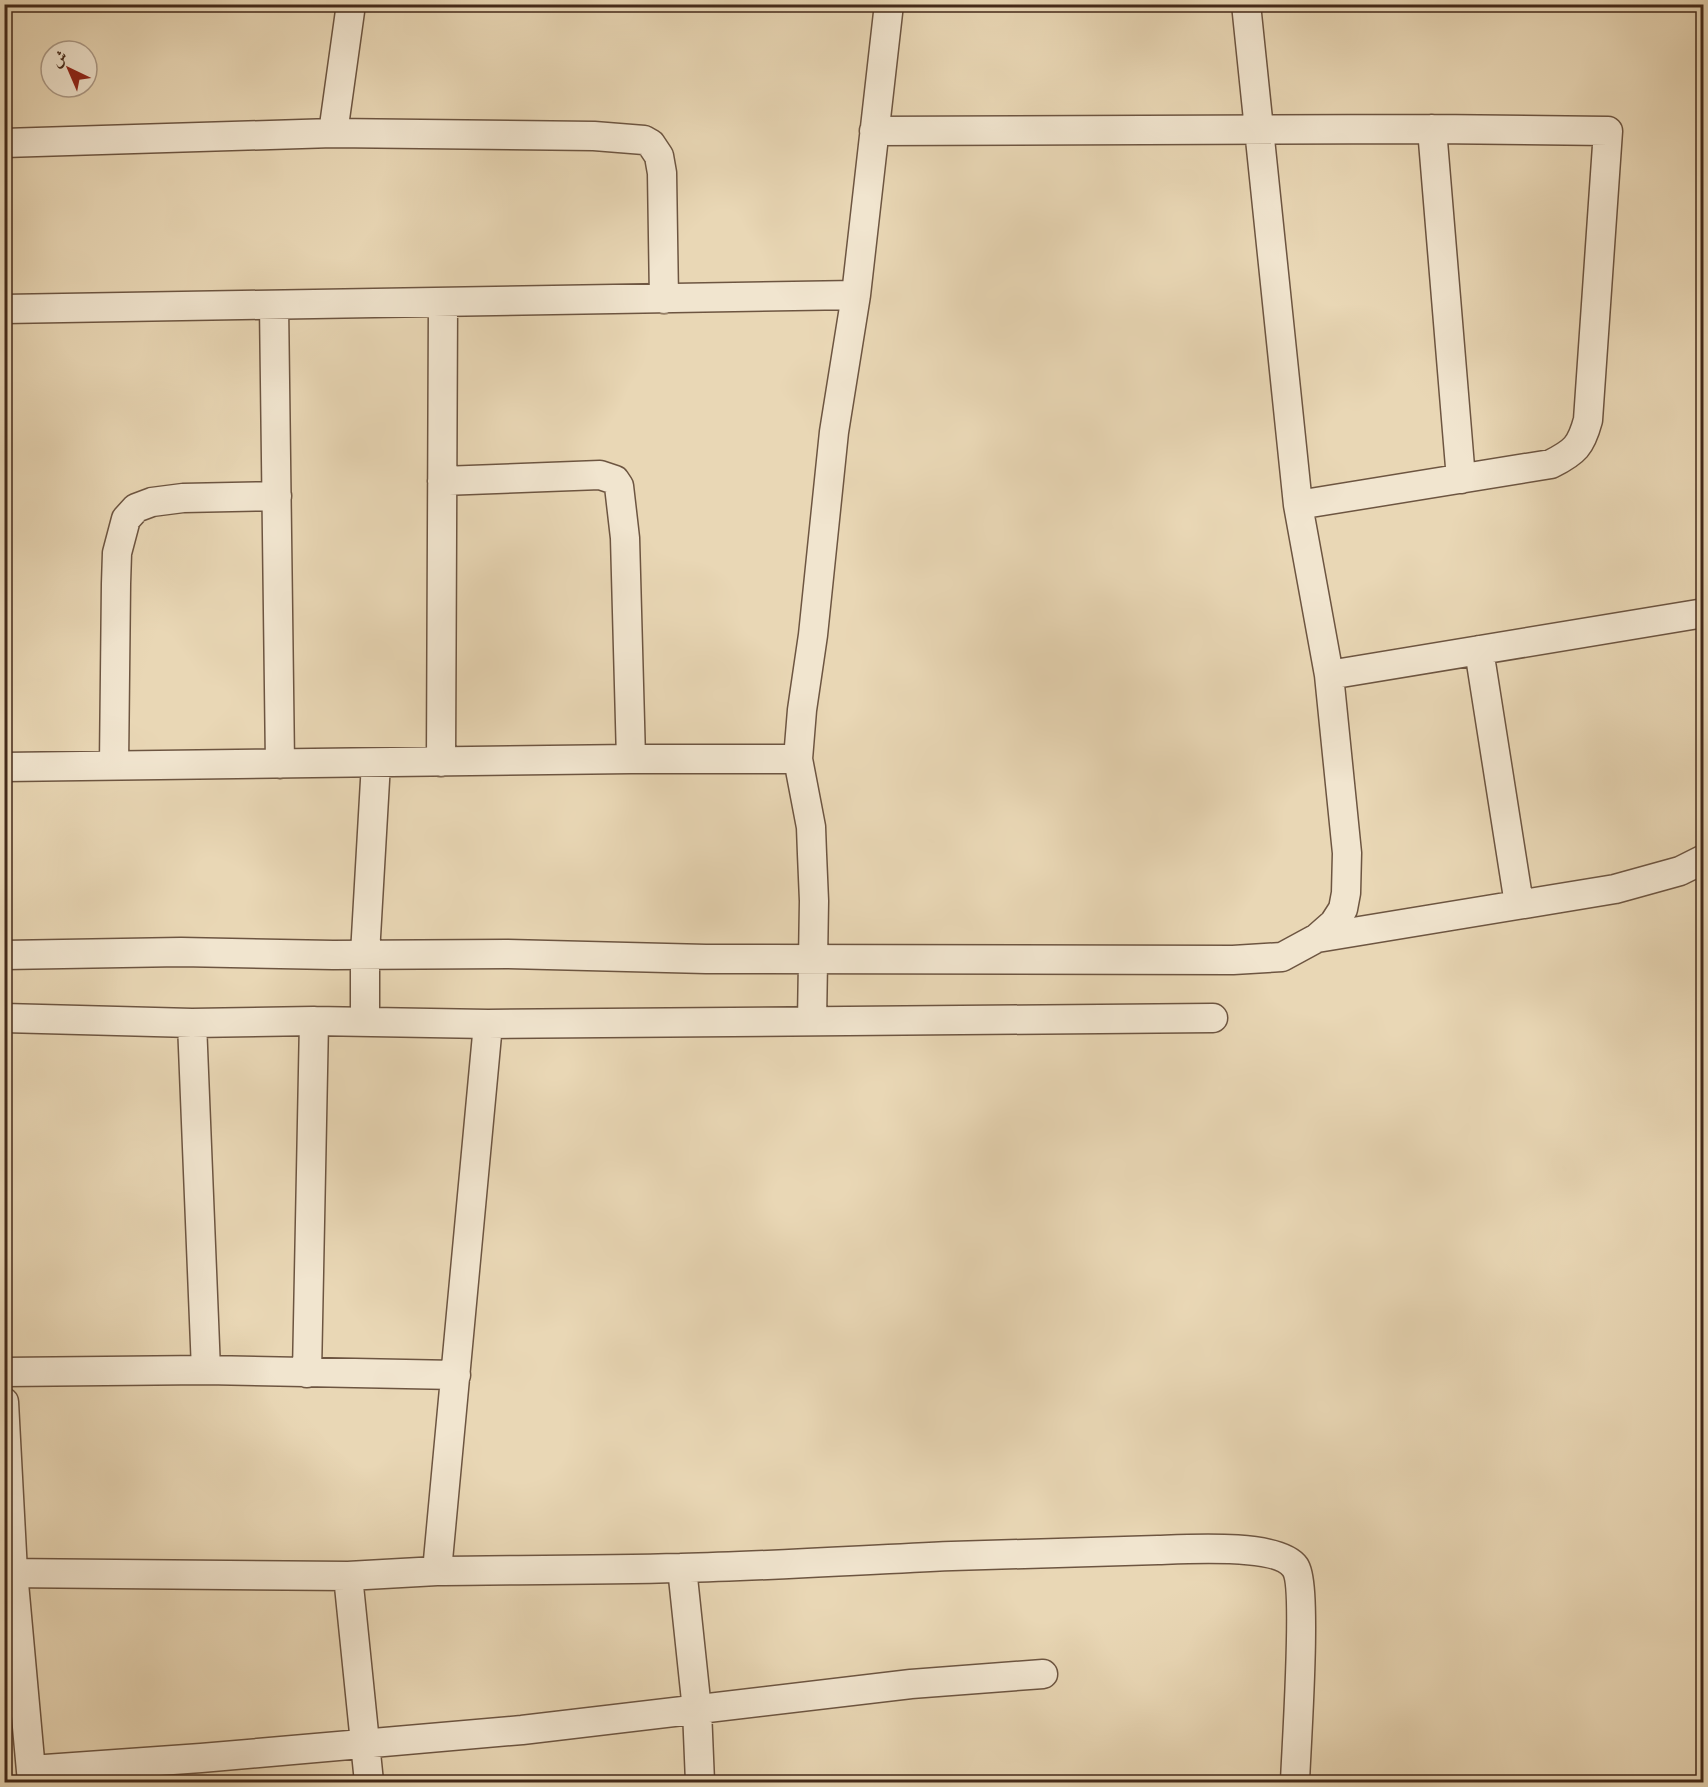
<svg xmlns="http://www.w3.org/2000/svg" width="1708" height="1787" font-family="'Old Standard TT',Amiri,serif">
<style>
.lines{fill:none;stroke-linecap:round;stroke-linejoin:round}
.minor-casing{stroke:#6d5541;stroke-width:31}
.minor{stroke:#f1e5cf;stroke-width:28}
</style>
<rect width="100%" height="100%" fill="#e9d7b5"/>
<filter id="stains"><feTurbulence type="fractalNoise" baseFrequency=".00333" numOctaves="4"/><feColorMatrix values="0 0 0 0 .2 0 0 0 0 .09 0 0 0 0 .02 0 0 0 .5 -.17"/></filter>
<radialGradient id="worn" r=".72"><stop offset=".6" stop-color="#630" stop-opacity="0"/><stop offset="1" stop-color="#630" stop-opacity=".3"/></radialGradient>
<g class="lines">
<defs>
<path id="minor" d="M 1432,129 L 1461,479
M 874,131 L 1432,129 L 1608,131 L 1588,420 C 1581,446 1575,452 1551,464 L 1298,505
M 333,133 L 351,4
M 4,143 L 333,133 L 594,136 L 644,140 L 651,144 L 659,156 L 662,173 L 664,299
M 274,305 L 280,764
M 4,309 L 856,295
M 442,481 L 600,475 L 615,480 L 619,486 L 625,538 L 631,759
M 1479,650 L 1519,904
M 1329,675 L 1704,613
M 441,762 L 443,303
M 114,765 L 116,584 L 117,553 L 126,519 L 136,508 L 152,502 L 183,498 L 277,496
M 4,767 L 631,759 L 798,759
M 1317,938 L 1615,889 L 1680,871 L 1704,859
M 4,955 L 181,952 L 333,955 L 508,954 L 706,959 L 1233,960 L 1282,957 L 1317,938 L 1334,923 L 1343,909 L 1346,893 L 1347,853 L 1329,675 L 1298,505 L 1246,4
M 4,1018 L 192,1023 L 314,1021 L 488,1024 L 1213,1018
M 812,1021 L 814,901 L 812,854 L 811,827 L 798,759 L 802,710 L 813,635 L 834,432 L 856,295 L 889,4
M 365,1022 L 365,954 L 376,763
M 192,1023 L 206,1370
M 4,1372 L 206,1370 L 456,1375
M 307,1373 L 314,1021
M 4,1402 L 13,1572 L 32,1782
M 682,1568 L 697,1710 L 700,1782
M 437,1571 C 518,1570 599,1570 681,1568 C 771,1566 861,1560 952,1556 C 1020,1554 1089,1552 1158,1550 C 1186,1549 1278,1543 1295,1567 C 1308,1585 1296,1750 1295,1782
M 4,1573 L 348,1576 L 437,1571 L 488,1024
M 348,1576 L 369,1782
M 31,1770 L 201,1758 L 522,1730 L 911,1684 L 1043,1674"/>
</defs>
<use href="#minor" class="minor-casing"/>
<use href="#minor" class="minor"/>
</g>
<rect width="1708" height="1787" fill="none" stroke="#e9d7b5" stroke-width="24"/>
<rect x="6" y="6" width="1696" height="1775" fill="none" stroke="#442a1a" stroke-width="3"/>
<rect x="12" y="12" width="1684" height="1763" fill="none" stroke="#442a1a" stroke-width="1.5"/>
<g transform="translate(69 69) rotate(316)"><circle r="28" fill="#f1e5cf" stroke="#ac9a87" stroke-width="1.5"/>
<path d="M0-4.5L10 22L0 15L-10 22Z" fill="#8f2418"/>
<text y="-9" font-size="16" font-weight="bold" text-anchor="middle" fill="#442a1a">ش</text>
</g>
<rect width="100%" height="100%" filter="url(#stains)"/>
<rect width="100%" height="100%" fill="url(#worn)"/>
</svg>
